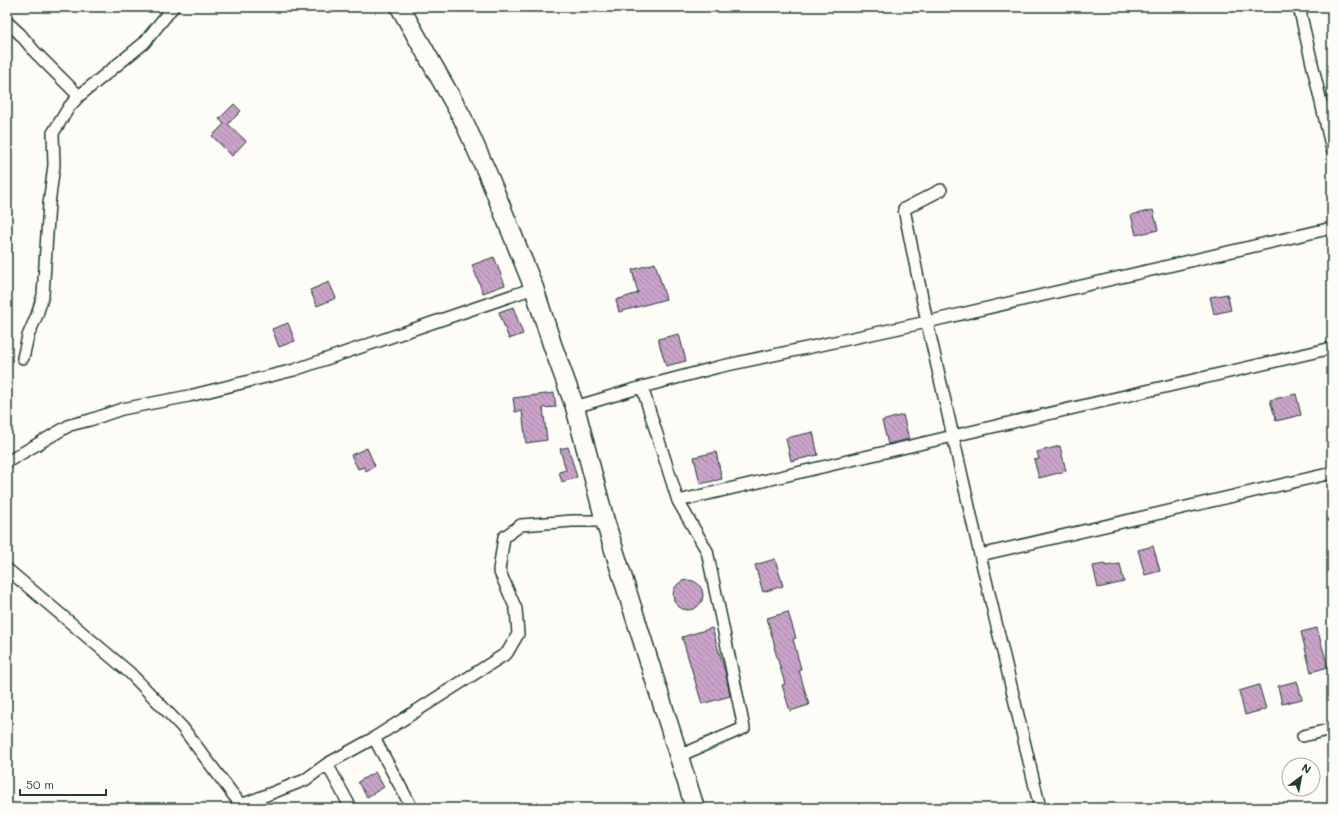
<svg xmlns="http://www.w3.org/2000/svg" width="1339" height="815" font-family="Mali,sans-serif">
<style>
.building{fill:url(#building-back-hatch);stroke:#1f3d34}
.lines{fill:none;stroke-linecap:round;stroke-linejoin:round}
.minor-casing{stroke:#1f3d34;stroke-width:14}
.trunk-casing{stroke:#1f3d34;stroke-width:21}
.minor{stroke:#fdfcf7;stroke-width:11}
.trunk{stroke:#fdfcf7;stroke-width:18}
</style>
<defs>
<pattern id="building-back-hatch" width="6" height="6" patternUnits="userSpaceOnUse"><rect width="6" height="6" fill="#cba3c9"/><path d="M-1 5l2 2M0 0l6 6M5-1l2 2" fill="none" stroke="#a486a4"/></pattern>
</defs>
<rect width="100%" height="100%" fill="#fdfcf7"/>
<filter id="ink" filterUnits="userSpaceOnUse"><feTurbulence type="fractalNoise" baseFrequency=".025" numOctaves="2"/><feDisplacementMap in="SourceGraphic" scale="8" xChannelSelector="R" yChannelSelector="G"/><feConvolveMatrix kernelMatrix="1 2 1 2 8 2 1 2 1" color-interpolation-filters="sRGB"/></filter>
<g filter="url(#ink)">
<path class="building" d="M 234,104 L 241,111 L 228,124 L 246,141 L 232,156 L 212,136 L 224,124 L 219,119 Z
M 1153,210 L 1158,230 L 1136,235 L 1131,215 Z
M 494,257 L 505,285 L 483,293 L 472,265 Z
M 655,263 L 666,299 L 619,312 L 616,300 L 638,293 L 632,270 Z
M 329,282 L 336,298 L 317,306 L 310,290 Z
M 1227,294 L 1231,310 L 1214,314 L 1210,297 Z
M 513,307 L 523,334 L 509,339 L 499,312 Z
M 288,323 L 295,341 L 279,347 L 272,329 Z
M 679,334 L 686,361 L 666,366 L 658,339 Z
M 554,393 L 556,407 L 543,408 L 547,440 L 526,443 L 522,411 L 515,412 L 513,398 Z
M 1296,394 L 1301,415 L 1276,421 L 1270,400 Z
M 903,415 L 909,439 L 888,444 L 882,421 Z
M 813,432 L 818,455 L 791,461 L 786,438 Z
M 1060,446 L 1066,471 L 1039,478 L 1034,460 L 1039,459 L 1037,452 Z
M 568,447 L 577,477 L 562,482 L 559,472 L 566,470 L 560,449 Z
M 367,448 L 375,466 L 366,471 L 364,467 L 358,469 L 351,455 Z
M 716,452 L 722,479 L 700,484 L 694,457 Z
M 1153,546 L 1160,571 L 1145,575 L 1138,550 Z
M 775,559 L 783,586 L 763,592 L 755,565 Z
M 1105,564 L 1105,566 L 1120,564 L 1124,582 L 1098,588 L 1093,566 Z
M673 595a15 15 0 1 1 30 0a15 15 0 1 1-30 0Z
M 788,612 L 796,638 L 793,639 L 801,669 L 799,670 L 809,705 L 790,711 L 782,685 L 785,684 L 774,647 L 775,647 L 767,618 Z
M 712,628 L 726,675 L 730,696 L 702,704 L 682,637 Z
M 1317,628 L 1328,667 L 1311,672 L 1301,632 Z
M 1297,681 L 1302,699 L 1282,704 L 1278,686 Z
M 1259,685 L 1266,709 L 1245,715 L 1239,691 Z
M 375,772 L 384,787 L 367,797 L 358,782 Z"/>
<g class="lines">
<defs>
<path id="minor" d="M 1299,7 L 1332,150
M 7,22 L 20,34 L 35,52 L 79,96
M 941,190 L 904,209 L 927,322 L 980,555 L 1332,473
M 23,358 L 28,336 L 37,315 L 43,295 L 49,204 L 54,165 L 53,133 L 69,107 L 79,96 L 144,43 L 173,7
M 642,387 L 678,501 L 707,551 L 744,728 L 679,756
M 575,407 L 642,387 L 718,367 L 927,322 L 1332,228
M 7,462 L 70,425 L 90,420 L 122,409 L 189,396 L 294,370 L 534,288
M 678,501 L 953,436 L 1332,348
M 980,555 L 1040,808
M 7,569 L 130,673 L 182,727 L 241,805
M 1303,736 L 1332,729
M 327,764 L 351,808
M 239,808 L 241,805 L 305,780 L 327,764 L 374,738
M 412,808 L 374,738 L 507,653 L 518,634 L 516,609 L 499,570 L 504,537 L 521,525 L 572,521 L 605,521"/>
<path id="trunk" d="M 400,7 L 462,117 L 489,177 L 534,288 L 552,344 L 575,407 L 605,521 L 695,808"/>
</defs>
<use href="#minor" class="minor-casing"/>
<use href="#trunk" class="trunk-casing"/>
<use href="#minor" class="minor"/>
<use href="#trunk" class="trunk"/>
</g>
</g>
<rect width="1339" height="815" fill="none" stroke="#fdfcf7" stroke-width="24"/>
<rect x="12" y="12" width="1315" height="791" fill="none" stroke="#1f3d34" stroke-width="1.5" filter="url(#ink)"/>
<g transform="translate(1301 777) rotate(32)"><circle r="19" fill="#fdfcf7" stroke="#a4b0a9"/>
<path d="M0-3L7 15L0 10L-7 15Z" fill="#1f3d34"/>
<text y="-6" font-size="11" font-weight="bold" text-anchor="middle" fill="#1f3d34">N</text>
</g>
<path d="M20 789v6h86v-6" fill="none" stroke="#1f3d34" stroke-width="2"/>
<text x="26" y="789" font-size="12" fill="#1f3d34" stroke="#fdfcf7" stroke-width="3" paint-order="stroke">50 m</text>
</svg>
